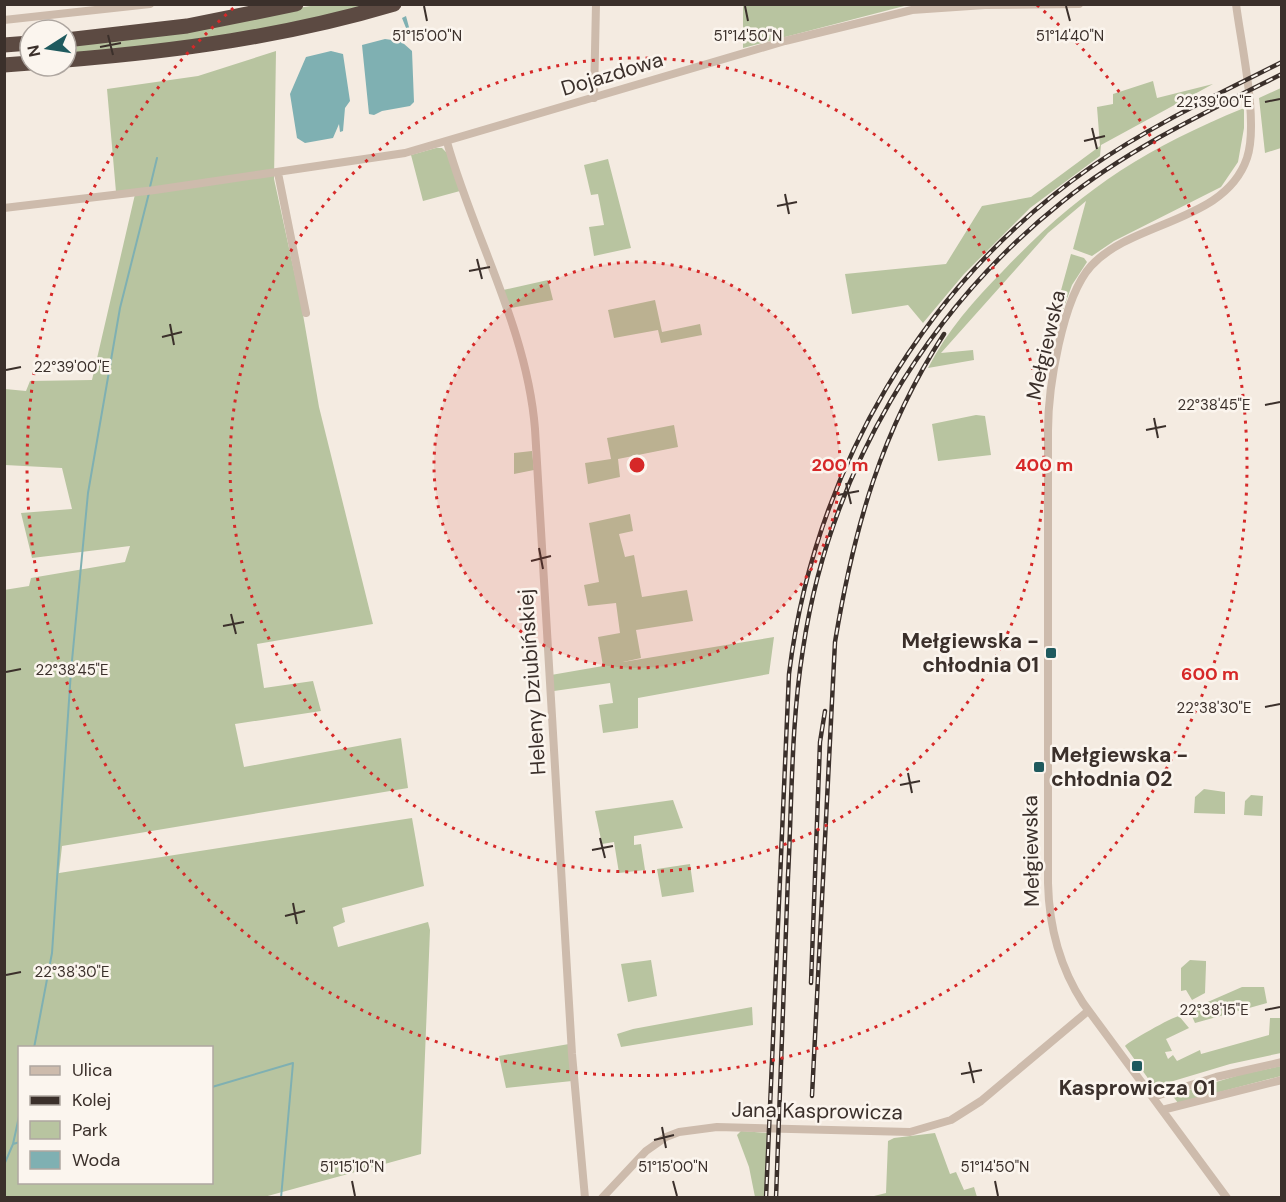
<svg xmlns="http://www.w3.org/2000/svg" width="1286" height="1202" font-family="'DM Sans',sans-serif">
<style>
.green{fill:#b8c4a0;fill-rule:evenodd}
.water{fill:#7fb0b2}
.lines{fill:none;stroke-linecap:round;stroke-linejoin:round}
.stream{stroke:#7fb0b2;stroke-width:2}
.minor{stroke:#cdbbac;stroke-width:8}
.motorway{stroke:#5c4a42;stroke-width:15}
.rail-casing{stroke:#3b302b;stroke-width:4.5}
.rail{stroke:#fbf5ee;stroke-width:2;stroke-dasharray:7;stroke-linecap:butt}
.ticks{fill:none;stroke:#3b302b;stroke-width:2}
.ring{fill:none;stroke:#d62828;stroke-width:3;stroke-dasharray:3 6}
.poi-dot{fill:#1f5a5e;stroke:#fbf5ee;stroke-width:2}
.labels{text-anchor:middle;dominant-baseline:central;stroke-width:5;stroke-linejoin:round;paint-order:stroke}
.street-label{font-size:21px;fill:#3b302b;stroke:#fbf5ee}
.poi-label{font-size:21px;font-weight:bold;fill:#3b302b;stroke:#fbf5ee;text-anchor:end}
.ticks-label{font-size:15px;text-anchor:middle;fill:#3b302b;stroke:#fbf5ee;stroke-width:5;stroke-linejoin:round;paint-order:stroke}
.centre{fill:#d62828;stroke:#fbf5ee;stroke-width:3}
.ring-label{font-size:18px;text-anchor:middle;font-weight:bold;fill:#d62828;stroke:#fbf5ee;stroke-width:5;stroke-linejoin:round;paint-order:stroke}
</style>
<rect width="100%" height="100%" fill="#f4ebe1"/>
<path class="green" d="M 317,5 L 377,5 L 234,36 L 66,56 L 66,44 Z
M 743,5 L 743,4 L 908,5 L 743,48 Z
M 276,51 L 274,179 L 301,303 L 319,407 L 373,624 L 257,644 L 264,688 L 313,681 L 321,711 L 235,724 L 244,767 L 401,738 L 408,788 L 62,846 L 59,873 L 412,818 L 424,886 L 342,908 L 345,922 L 333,927 L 338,947 L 428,922 L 430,930 L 421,1154 L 264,1197 L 5,1197 L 4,590 L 29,586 L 31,578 L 125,562 L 130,546 L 32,558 L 21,513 L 72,509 L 62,468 L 5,465 L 5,389 L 26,391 L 30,381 L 92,380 L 136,190 L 116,192 L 107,89 L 198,76 ZM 20,1048 L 212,1048 L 212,1182 L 20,1182 Z
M 1153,81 L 1157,98 L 1213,84 L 1101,145 L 1100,156 L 1030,208 L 964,274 L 923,323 L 908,305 L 852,314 L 845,274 L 946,264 L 982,206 L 1031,197 L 1100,146 L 1097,107 L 1113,104 L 1113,94 Z
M 1281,88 L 1281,148 L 1265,153 L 1259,98 Z
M 1244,108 L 1244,128 L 1238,162 L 1221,187 L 1114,241 L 1092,256 L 1073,249 L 1086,201 L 1048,233 L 941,353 L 973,350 L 974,360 L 928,368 C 947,331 974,300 1003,271 C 1079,191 1142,150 1244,108 Z
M 436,148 L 442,148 L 447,153 L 460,191 L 423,201 L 411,155 Z
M 608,159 L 631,248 L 594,256 L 589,227 L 604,225 L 598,194 L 591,195 L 584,165 Z
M 1071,254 L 1084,258 L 1087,262 L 1072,285 L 1059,321 L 1052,323 Z
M 548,280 L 553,300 L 511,308 L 503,290 Z
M 655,300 L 662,332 L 700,324 L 702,335 L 661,343 L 658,330 L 614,338 L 608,310 Z
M 976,415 L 985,416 L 991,455 L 938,461 L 932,424 Z
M 674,425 L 678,447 L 618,459 L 620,477 L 588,484 L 585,463 L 611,459 L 607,438 Z
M 532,451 L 534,470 L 514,474 L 514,453 Z
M 630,514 L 633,531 L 619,534 L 625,557 L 634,555 L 642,597 L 687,590 L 693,621 L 636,630 L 641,658 L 623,662 L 774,637 L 769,674 L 638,698 L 638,728 L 603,733 L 599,705 L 613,703 L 610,683 L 554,691 L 551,675 L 603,666 L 598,637 L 620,633 L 616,603 L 588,606 L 584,585 L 599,582 L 589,523 Z
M 1204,789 L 1225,792 L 1225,814 L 1194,813 L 1195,797 Z
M 1251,795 L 1263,796 L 1262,816 L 1244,815 L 1245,801 Z
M 673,800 L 683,828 L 634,836 L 634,845 L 641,844 L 645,870 L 619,873 L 614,842 L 602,844 L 595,811 Z
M 690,864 L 694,892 L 662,897 L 657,869 Z
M 651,960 L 657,996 L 628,1002 L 621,964 Z
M 1190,960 L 1206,961 L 1206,965 L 1205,993 L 1192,1000 L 1186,990 L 1181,991 L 1181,968 Z
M 1242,987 L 1264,987 L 1267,1003 L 1195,1023 L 1190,1012 L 1194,1008 Z
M 752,1007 L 753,1025 L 621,1047 L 617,1034 L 633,1029 Z
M 1179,1016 L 1189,1028 L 1166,1039 L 1172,1051 L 1165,1052 L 1168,1059 L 1173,1055 L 1177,1061 L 1200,1050 L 1201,1054 L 1269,1035 L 1270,1018 L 1281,1018 L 1281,1053 L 1230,1064 L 1160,1085 L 1152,1084 L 1125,1046 C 1128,1042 1172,1017 1179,1016 Z
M 569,1044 L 572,1081 L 506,1088 L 499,1056 Z
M 1281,1066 L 1281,1076 L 1178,1103 L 1172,1095 L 1243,1074 Z
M 741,1131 L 767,1133 L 765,1197 L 755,1197 L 749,1167 L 737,1135 Z
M 935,1133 L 950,1174 L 956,1172 L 964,1190 L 974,1187 L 977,1197 L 866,1198 L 886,1193 L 888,1141 L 894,1138 Z"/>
<path class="water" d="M 406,16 L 410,31 L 403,43 L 412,51 L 414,102 L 410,106 L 382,111 L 374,115 L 369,114 L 362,45 L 385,39 L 399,41 L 406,28 L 402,18 Z
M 331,51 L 343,54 L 350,101 L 345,108 L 343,131 L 340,132 L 339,124 L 333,138 L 305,143 L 297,138 L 290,94 L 306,57 Z"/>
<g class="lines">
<path class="stream" d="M 150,187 L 157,158
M 34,1048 L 52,953 L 71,671 L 88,493 L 120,308 L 149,193
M 212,1087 L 293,1063 L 281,1198
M 20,1112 L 13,1144 L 20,1142
M 4,1165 L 13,1144"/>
<path class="minor" d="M 4,20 L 150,4
M 594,98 L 596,4
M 447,142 C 474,238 527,328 535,429 L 572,1054 L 585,1198
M 278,173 L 306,313
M 4,208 L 155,190 L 405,153 L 785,41 L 912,10 L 985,5 L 1079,4
M 1153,1097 L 1216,1077 L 1282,1062
M 1162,1110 L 1282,1080
M 602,1198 L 646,1151 L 666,1137 L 679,1132 L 717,1127 L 910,1132 L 951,1120 L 981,1101 L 1088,1011
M 1227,1198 L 1083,1003 C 1059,966 1049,926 1048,883 L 1048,431 C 1048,389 1062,298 1091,266 C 1133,220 1225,223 1247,158 C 1259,122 1241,44 1236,4"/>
<path class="motorway" d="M 66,40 L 187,26 L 296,4
M 4,45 L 30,43
M 66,60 C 177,51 287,36 394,4
M 4,65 L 30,63"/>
<defs>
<path id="rail" d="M 811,983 L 820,742 L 825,711
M 812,1096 L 835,642 C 854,528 881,431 944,334
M 766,1198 L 789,674 C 814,471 922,285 1091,167 C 1150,126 1217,95 1282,62
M 776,1198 C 780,1090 784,983 788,876 C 792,801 791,724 803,649 C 829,474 924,312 1062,202 C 1128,149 1206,112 1282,74"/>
</defs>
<use href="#rail" class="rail-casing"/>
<use href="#rail" class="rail"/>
</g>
<path class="ticks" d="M 424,6 L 427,21M 745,6 L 748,21M 1066,6 L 1070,21M 108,35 L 113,55M 100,47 L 121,43M 1265,102 L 1280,99M 1092,128 L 1097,149M 1084,141 L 1105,136M 785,194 L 789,214M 777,206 L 797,202M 477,259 L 482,279M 469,271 L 490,267M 170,324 L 174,345M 162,337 L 182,332M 6,370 L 21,367M 1265,405 L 1280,402M 1154,418 L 1158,438M 1146,430 L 1166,426M 846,483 L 851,504M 838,495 L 859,491M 539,548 L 543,569M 531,561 L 551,556M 231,614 L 236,634M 223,626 L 244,622M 6,672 L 21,669M 1265,707 L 1280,704M 908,773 L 912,793M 900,785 L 920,781M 600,838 L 605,858M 592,850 L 613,846M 293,903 L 297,924M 285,916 L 305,911M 6,975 L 21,972M 1265,1010 L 1280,1007M 969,1062 L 974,1083M 961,1074 L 982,1070M 662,1127 L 666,1148M 654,1140 L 674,1135M 352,1181 L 355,1196M 673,1181 L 677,1196M 995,1181 L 998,1196"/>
<circle cx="637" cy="465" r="203" fill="#d62828" fill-opacity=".12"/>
<g class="ring">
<circle cx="637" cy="465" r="203"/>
<circle cx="637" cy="465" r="407"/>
<path d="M1037 5A610 610 0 1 1 237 5"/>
</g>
<g class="poi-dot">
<rect x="1045" y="647" width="12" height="12" rx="3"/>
<rect x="1033" y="761" width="12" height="12" rx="3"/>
<rect x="1131" y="1060" width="12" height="12" rx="3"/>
</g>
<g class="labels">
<g class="street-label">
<text transform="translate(612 74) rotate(-17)">Dojazdowa</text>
<text transform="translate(1046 345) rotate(-77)">Mełgiewska</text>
<text transform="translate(532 682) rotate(-94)">Heleny Dziubińskiej</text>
<text transform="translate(1031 851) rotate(-91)">Mełgiewska</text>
<text transform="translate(817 1111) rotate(1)">Jana Kasprowicza</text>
</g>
<g class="poi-label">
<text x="1039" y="641">Mełgiewska -<tspan x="1039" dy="24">chłodnia 01</tspan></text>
<text x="1051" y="755" text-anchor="start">Mełgiewska -<tspan x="1051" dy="24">chłodnia 02</tspan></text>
<text x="1137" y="1088" text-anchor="middle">Kasprowicza 01</text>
</g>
</g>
<g class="ticks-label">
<text x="427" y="41">51°15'00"N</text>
<text x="748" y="41">51°14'50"N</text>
<text x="1070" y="41">51°14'40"N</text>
<text x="1214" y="107">22°39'00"E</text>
<text x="72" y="372">22°39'00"E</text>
<text x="1214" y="410">22°38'45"E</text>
<text x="72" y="675">22°38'45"E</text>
<text x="1214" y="713">22°38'30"E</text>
<text x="72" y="977">22°38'30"E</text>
<text x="1214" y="1015">22°38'15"E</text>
<text x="352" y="1172">51°15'10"N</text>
<text x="673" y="1172">51°15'00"N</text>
<text x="995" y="1172">51°14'50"N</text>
</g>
<circle cx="637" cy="465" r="9" class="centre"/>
<g class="ring-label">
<text x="840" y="471">200 m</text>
<text x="1044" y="471">400 m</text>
<text x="1210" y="680">600 m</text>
</g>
<rect width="1286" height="1202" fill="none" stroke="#3b302b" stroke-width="12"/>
<rect x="18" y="1046" width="195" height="138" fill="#fbf5ee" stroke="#aea6a0" stroke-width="1.5"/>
<rect x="30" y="1066" width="30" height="9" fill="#cdbbac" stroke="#aea6a0" stroke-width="1.5"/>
<text x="72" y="1076" font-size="18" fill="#3b302b">Ulica</text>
<rect x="30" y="1096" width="30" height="9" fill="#3b302b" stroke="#aea6a0" stroke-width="1.5"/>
<text x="72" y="1106" font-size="18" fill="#3b302b">Kolej</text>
<rect x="30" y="1121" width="30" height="18" fill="#b8c4a0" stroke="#aea6a0" stroke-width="1.5"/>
<text x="72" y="1136" font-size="18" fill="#3b302b">Park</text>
<rect x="30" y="1151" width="30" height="18" fill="#7fb0b2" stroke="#aea6a0" stroke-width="1.5"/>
<text x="72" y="1166" font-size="18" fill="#3b302b">Woda</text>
<g transform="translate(48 48) rotate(258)"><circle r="28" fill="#fbf5ee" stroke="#aea6a0" stroke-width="1.5"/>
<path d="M0-4.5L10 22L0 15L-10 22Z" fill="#1f5a5e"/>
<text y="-9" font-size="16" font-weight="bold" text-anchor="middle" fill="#3b302b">N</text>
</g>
</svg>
